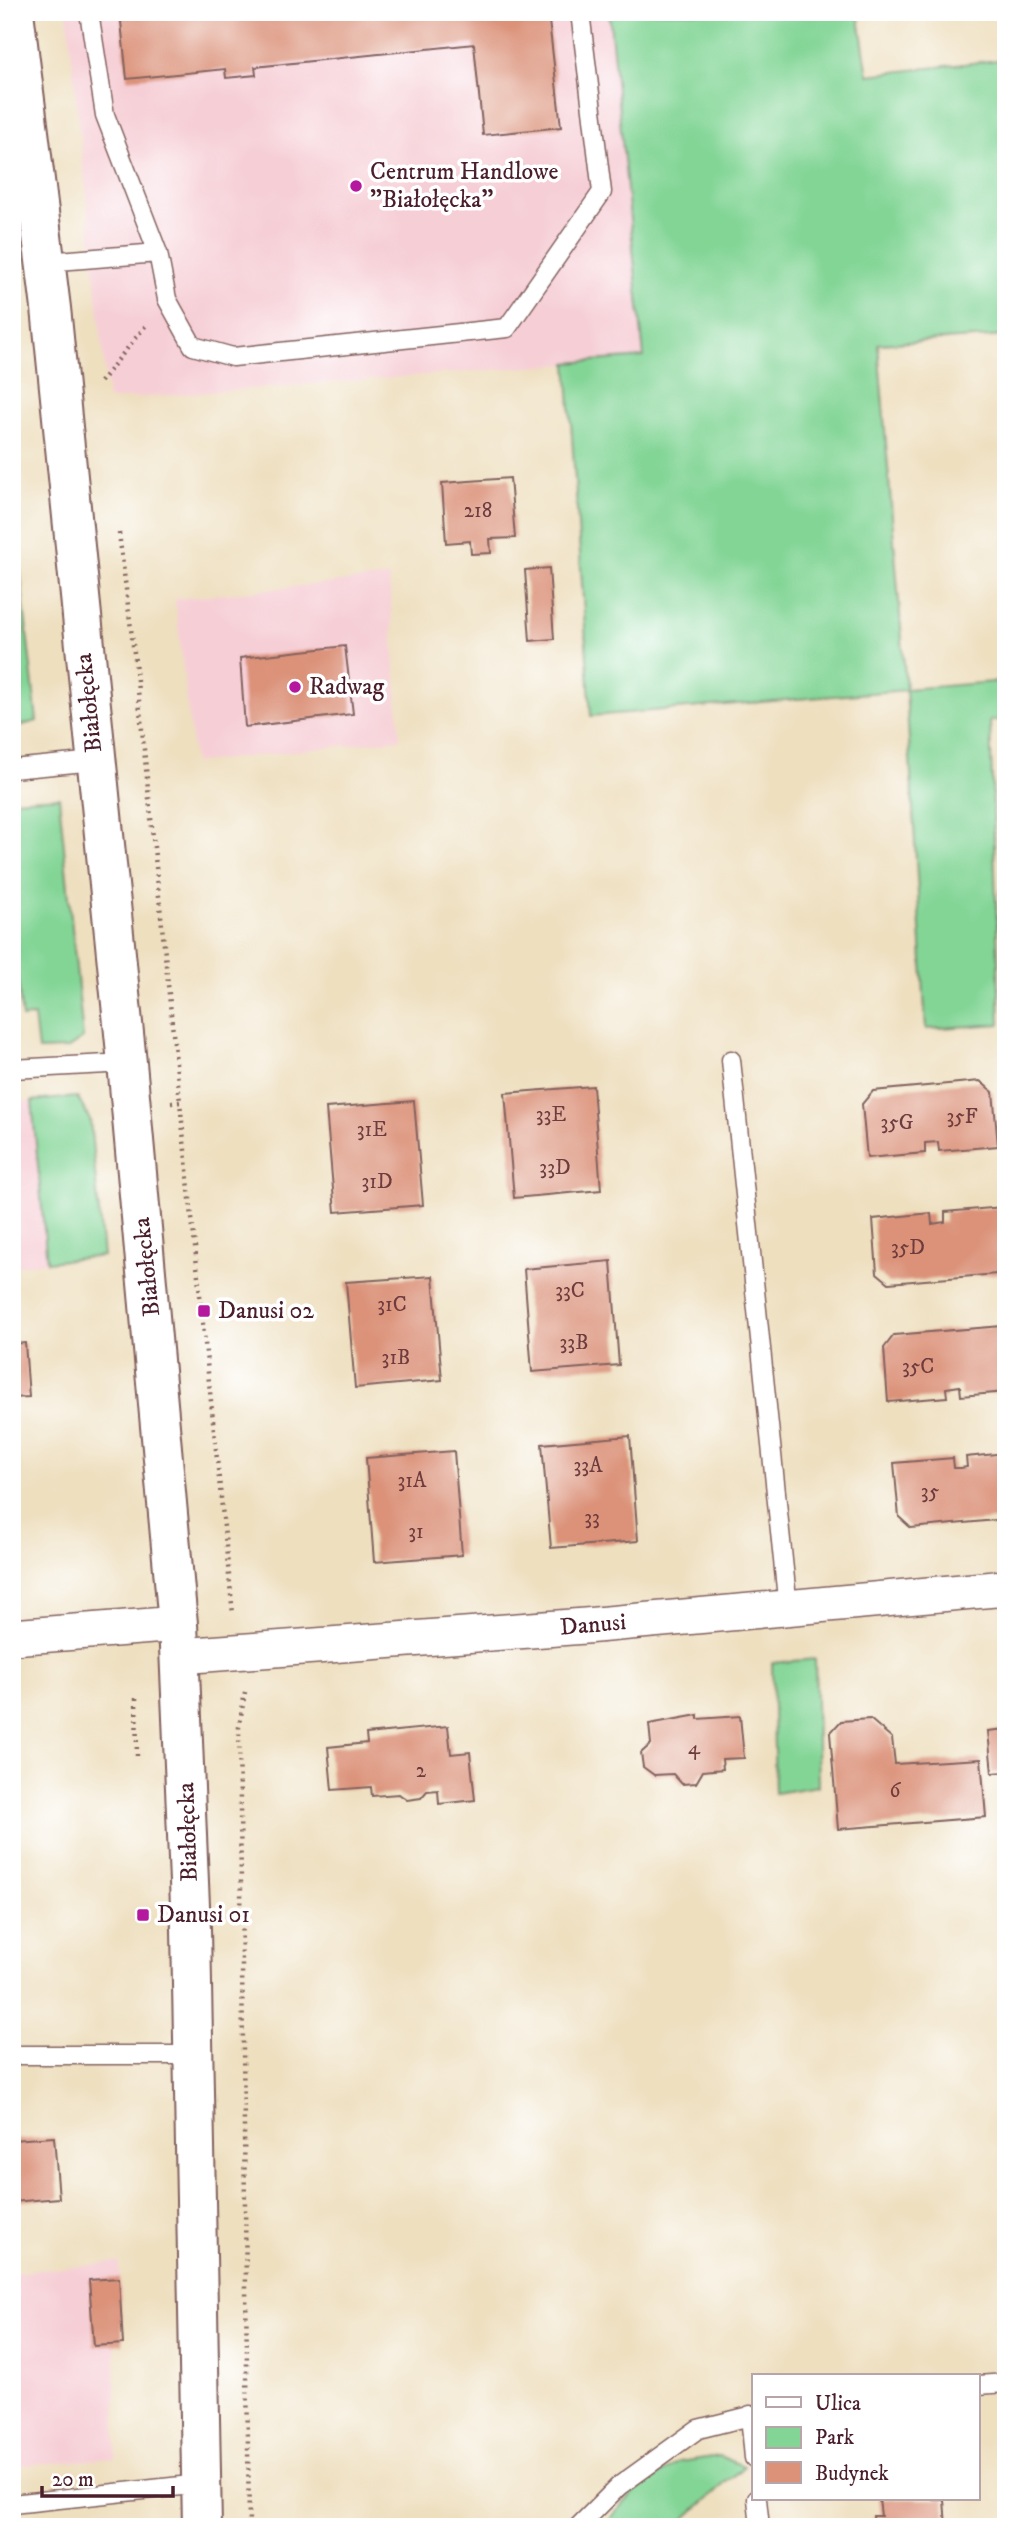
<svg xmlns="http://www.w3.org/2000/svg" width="1018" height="2539" font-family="'IM FELL DW Pica',serif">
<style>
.built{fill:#f6cfd6}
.green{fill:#83d596;stroke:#667a60;stroke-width:2}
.building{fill:#db9279}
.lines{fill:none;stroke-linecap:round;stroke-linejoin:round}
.lane-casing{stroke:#83625f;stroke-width:21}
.street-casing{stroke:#83625f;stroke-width:38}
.secondary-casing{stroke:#83625f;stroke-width:42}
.path{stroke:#83625f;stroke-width:4.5;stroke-dasharray:2 5;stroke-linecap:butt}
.lane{stroke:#fff;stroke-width:18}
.street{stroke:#fff;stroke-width:35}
.secondary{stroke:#fff;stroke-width:38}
.poi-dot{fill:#b5179e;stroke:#fff;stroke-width:2.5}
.labels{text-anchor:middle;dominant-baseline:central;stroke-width:7;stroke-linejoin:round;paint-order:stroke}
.number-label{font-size:21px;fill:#6e3c3e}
.poi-label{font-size:24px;fill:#4a1f2b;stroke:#fff;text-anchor:start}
.street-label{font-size:24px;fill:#4a1f2b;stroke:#fff}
</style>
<rect width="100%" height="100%" fill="#fff"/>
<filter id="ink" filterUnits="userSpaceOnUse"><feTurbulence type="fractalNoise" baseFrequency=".0143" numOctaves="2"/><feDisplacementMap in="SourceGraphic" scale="14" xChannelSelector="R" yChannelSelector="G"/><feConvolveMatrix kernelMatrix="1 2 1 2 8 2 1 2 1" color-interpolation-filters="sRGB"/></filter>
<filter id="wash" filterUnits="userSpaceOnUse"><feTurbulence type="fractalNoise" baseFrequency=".00686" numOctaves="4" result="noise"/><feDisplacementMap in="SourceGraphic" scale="28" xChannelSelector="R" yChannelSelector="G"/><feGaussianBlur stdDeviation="1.57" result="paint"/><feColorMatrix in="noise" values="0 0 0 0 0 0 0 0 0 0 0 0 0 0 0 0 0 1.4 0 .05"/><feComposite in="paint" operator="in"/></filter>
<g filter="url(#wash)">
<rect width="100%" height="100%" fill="#eedfbf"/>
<path class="built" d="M 67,12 L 609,12 L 644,358 L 108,400 Z
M 389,577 L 400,739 L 194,763 L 175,599 Z
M 32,1101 L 47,1262 L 12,1266 L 12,1103 Z
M 119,2262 L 123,2344 L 115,2345 L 116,2458 L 12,2466 L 12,2273 Z"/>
<path class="green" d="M 609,12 L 858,12 L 868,75 L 1006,59 L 1006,336 L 878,344 L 906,689 L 1006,681 L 1006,720 L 990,721 L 1000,1024 L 926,1029 L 906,690 L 591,716 L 567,363 L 644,357 Z
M 12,499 L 37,721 L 12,728 Z
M 59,797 L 83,1038 L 67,1049 L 38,1050 L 34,1016 L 22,1018 L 12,927 L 12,800 Z
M 77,1097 L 90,1120 L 103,1256 L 47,1262 L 32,1101 Z
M 815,1659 L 818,1786 L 775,1793 L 772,1663 Z
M 719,2456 L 744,2466 L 676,2527 L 603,2527 L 635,2491 L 680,2462 Z"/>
<g id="blocks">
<path class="building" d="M 120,12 L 548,12 L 561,127 L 483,135 L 474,44 L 255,67 L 256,75 L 226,78 L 225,69 L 127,79 Z
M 510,478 L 515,538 L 490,539 L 491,553 L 471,554 L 470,541 L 446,543 L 442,483 Z
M 549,568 L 554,639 L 530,641 L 525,570 Z
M 345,646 L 353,714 L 245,727 L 240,658 Z
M 999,890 L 1006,890 L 1006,956 L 1004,956 Z
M 980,1081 L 993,1092 L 998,1146 L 939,1151 L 938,1142 L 925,1143 L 925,1153 L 867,1158 L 862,1104 L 873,1091 Z
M 593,1086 L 601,1190 L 514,1198 L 505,1093 Z
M 414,1101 L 423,1205 L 335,1212 L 326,1108 Z
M 1003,1207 L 1006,1264 L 997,1274 L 889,1283 L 877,1273 L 873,1219 L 931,1213 L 932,1224 L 945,1222 L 945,1212 Z
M 611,1261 L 619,1365 L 532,1372 L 524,1269 Z
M 433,1276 L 442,1380 L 355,1388 L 346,1282 Z
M 1002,1326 L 1006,1329 L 1006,1392 L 961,1396 L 960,1386 L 946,1388 L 947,1397 L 888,1402 L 884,1348 L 894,1335 Z
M 25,1343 L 29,1397 L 12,1398 L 12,1344 Z
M 630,1436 L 638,1541 L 551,1548 L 542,1444 Z
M 454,1451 L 462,1555 L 374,1562 L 366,1458 Z
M 1006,1453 L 1006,1519 L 911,1528 L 899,1517 L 894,1463 L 953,1458 L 954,1468 L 961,1468 L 967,1467 L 966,1457 Z
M 698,1715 L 698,1719 L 740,1716 L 744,1758 L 722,1759 L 723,1769 L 703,1771 L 696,1783 L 682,1784 L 673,1774 L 654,1775 L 643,1767 L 641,1753 L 651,1744 L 649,1724 Z
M 870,1719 L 892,1738 L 895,1764 L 981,1759 L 986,1817 L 838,1829 L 830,1733 L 841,1721 Z
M 448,1726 L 451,1754 L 470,1752 L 475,1800 L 439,1804 L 438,1790 L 427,1791 L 421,1798 L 407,1800 L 399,1794 L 372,1796 L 371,1787 L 332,1790 L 328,1747 L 367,1743 L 366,1734 Z
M 1006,1729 L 1006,1772 L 992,1773 L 988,1731 Z
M 54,2137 L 59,2198 L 12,2202 L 12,2140 Z
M 119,2278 L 123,2344 L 94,2346 L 89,2280 Z
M 879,2499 L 944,2499 L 946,2527 L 874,2527 L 873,2516 L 881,2516 Z"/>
</g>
</g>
<g filter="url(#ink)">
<use href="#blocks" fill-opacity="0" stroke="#83625f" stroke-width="2"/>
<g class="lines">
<defs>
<path id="lane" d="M 89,12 L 105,115 L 158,253
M 46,262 L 158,253 L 167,299 L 193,346 L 233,357 L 507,328 L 602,192 L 580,12
M 12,769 L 95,761
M 731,1060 L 788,1608
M 12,1069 L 127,1063
M 12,2055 L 192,2055
M 978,2385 L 1006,2383
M 750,2415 L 754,2458
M 757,2499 L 760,2527
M 12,2504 L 200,2484
M 578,2527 L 619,2486 L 698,2429 L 754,2415"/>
<path id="street" d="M 12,1637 L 178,1624
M 180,1656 L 585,1626 L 1006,1588"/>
<path id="secondary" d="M 14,12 L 51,308 L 127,1063 L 178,1624 L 191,1929 L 202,2527"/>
</defs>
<use href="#lane" class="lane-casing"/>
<use href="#street" class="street-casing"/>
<use href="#secondary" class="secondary-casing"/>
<path class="path" d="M 100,382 L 147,324
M 12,399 L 17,416
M 119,533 L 135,661 L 180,1102
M 171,1103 L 180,1102 L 233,1614
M 245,1692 L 239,1727 L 249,2527
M 136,1698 L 137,1757"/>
<use href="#lane" class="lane"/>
<use href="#street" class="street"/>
<use href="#secondary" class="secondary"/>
</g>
</g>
<g class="poi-dot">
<circle cx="356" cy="186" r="7"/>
<circle cx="295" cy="687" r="7"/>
<rect x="197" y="1304" width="14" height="14" rx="3.5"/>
<rect x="136" y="1908" width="14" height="14" rx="3.5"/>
</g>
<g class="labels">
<g class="number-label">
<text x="478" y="511">218</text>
<text x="551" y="1115">33E</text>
<text x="962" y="1117">35F</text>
<text x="897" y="1123">35G</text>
<text x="372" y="1130">31E</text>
<text x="555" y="1168">33D</text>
<text x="377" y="1182">31D</text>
<text x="908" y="1248">35D</text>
<text x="570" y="1291">33C</text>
<text x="392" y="1305">31C</text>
<text x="574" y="1343">33B</text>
<text x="396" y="1358">31B</text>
<text x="918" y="1367">35C</text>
<text x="588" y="1466">33A</text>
<text x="412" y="1481">31A</text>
<text x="930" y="1492">35</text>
<text x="592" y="1518">33</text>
<text x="416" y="1532">31</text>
<text x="694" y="1748">4</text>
<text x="421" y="1771">2</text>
<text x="895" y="1791">6</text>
</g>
<g class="poi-label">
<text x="370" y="172">Centrum Handlowe<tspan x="370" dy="28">"Białołęcka"</tspan></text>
<text x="309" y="687">Radwag</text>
<text x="218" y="1311">Danusi 02</text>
<text x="157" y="1915">Danusi 01</text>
</g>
<g class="street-label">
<text transform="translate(89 703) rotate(-96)">Białołęcka</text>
<text transform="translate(147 1267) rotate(-96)">Białołęcka</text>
<text transform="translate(593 1625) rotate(-5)">Danusi</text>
<text transform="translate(188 1832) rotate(-92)">Białołęcka</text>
</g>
</g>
<rect width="1018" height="2539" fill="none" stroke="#fff" stroke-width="42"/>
<rect x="752" y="2374" width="228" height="126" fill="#ffffff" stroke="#b7a5aa" stroke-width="2"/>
<rect x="766" y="2397" width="35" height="10" fill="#ffffff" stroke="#b7a5aa" stroke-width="2"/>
<text x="815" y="2410" font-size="21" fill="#4a1f2b">Ulica</text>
<rect x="766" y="2427" width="35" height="21" fill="#83d596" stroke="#b7a5aa" stroke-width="2"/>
<text x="815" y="2444" font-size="21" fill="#4a1f2b">Park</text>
<rect x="766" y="2462" width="35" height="21" fill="#db9279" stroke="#b7a5aa" stroke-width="2"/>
<text x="815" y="2480" font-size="21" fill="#4a1f2b">Budynek</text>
<path d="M42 2486v10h131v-10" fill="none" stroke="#4a1f2b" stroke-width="3.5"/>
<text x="52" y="2486" font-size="21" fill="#4a1f2b" stroke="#ffffff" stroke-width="5" paint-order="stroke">20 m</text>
</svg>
